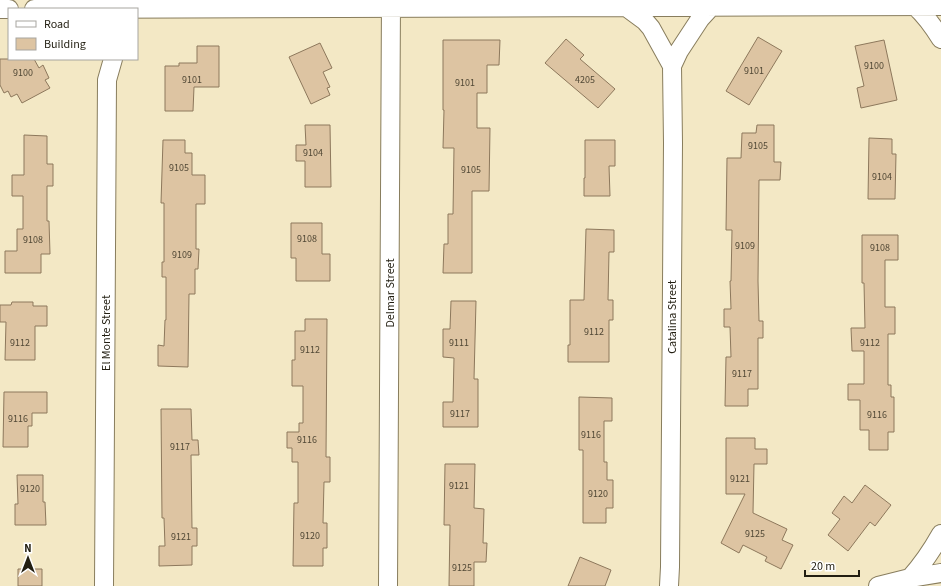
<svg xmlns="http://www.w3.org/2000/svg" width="941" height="586" font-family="'Source Sans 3',sans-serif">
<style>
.building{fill:#ddc4a2;stroke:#8d785c}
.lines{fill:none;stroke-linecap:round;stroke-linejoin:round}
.minor-casing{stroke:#887d5d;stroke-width:20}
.minor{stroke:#fff;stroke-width:18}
.labels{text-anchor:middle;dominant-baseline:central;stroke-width:3;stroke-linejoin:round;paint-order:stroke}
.number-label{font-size:10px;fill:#514835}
.street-label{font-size:12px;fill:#221e11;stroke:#fff}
</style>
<rect width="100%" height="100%" fill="#f3e8c5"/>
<path class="building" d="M 758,37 L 782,51 L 749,105 L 726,91 Z
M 566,39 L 584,55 L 580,59 L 615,89 L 598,108 L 545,63 Z
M 443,40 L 500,40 L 499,65 L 487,65 L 487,93 L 477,93 L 477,128 L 490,128 L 489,191 L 472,191 L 472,273 L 443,273 L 444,244 L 448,244 L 448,214 L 453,214 L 454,148 L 443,148 L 444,110 L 443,110 Z
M 884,40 L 897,100 L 861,108 L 857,88 L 864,86 L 855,46 Z
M 320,43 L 332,68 L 323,72 L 330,87 L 327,88 L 330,95 L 311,104 L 289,57 Z
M 197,46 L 219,46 L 219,87 L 194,87 L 193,111 L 165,111 L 165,66 L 179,66 L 179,63 L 197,63 Z
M 0,59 L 34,59 L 39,68 L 43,65 L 49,78 L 45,80 L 50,88 L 22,103 L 17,94 L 11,97 L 8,91 L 4,93 L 0,85 Z
M 305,125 L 330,125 L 331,187 L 305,187 L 305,161 L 296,161 L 296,145 L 306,145 Z
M 757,125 L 774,125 L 774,162 L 781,162 L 780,180 L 759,180 L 758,281 L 759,321 L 763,321 L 763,338 L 758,338 L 758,389 L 748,389 L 748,406 L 725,406 L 726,357 L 731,357 L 730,327 L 724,327 L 724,309 L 731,309 L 730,281 L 731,281 L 732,230 L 726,230 L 727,158 L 741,158 L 742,133 L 756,133 Z
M 24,135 L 47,136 L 47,164 L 53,164 L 53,186 L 47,186 L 47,221 L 49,221 L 50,254 L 41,254 L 41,273 L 5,273 L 5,251 L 17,251 L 17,229 L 23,229 L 23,196 L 12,196 L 12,175 L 24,175 Z
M 869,138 L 892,139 L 892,154 L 896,154 L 895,199 L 868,199 Z
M 163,140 L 185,140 L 185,153 L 192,153 L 192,175 L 205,175 L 205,204 L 196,204 L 196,249 L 199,249 L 198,269 L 195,269 L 195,294 L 189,294 L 188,367 L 158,366 L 158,345 L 164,346 L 165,320 L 166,320 L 166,277 L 162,277 L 162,262 L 164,262 L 164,203 L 161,203 Z
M 585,140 L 615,140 L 615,166 L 609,166 L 610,196 L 584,196 L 584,178 L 585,178 Z
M 291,223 L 322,223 L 322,254 L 330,254 L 330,281 L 296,281 L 296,258 L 291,258 Z
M 586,229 L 614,230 L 614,252 L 609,252 L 608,300 L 613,300 L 613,320 L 609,320 L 609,362 L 568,362 L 568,345 L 570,345 L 570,300 L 584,300 Z
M 862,235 L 898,235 L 898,260 L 885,260 L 885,307 L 895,307 L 895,334 L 888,334 L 888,385 L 891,385 L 891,397 L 894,397 L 894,432 L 888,432 L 888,450 L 869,450 L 869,430 L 860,430 L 860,400 L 848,400 L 848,384 L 864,384 L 864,351 L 852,351 L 851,328 L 865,328 L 864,283 L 862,283 Z
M 451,301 L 476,301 L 474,379 L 478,379 L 478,427 L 443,427 L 443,402 L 453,402 L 454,358 L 443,357 L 443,329 L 450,329 Z
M 12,302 L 33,302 L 33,306 L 47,306 L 47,326 L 35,326 L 35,360 L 5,360 L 6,322 L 0,322 L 0,305 L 11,305 Z
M 305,319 L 327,319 L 326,457 L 330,457 L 330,482 L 324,482 L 323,523 L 327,523 L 327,548 L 323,548 L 323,566 L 293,566 L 294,503 L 298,503 L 298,462 L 292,462 L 292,448 L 287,448 L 287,432 L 299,432 L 299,423 L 303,423 L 303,386 L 292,386 L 292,360 L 295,360 L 295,331 L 305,331 Z
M 4,392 L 47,392 L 47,413 L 32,413 L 32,426 L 28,426 L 28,447 L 3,447 Z
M 579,397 L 612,398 L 612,421 L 604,421 L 604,462 L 607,462 L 607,480 L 613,480 L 613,508 L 606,508 L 606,523 L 583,523 L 583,450 L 579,450 Z
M 161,409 L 191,409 L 192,440 L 198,440 L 199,455 L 191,455 L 192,528 L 197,528 L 197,546 L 192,546 L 192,565 L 159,566 L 159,546 L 165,546 L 164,518 L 162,518 Z
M 726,438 L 755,438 L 755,449 L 767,449 L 767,464 L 754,464 L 753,513 L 787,529 L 782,540 L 793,545 L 781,569 L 765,561 L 767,557 L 743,545 L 739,553 L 721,543 L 745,494 L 726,494 Z
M 445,464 L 475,464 L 474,508 L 484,509 L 483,543 L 487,543 L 486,562 L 474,562 L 474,586 L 449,586 L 450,525 L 444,525 Z
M 17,475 L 43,475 L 43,502 L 45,502 L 46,525 L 15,525 L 15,504 L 18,504 Z
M 865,485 L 891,505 L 875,526 L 870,522 L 848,551 L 828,535 L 840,519 L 832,513 L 844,496 L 852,503 Z
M 580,557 L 611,570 L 605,586 L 568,586 Z
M 18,569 L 42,569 L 42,586 L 18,586 Z"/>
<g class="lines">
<defs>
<path id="minor" d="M 915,6 C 926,16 933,26 941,39
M 626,7 L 645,21 L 651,28 L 672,66
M 0,9 L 9,9
M 34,9 L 941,6
M 910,578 C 922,565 932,550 941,534
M 104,586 L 107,80 L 113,59
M 388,586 L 391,0
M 669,586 L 670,567 L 673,143 L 672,66 L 679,51 L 700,19 L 711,7
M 878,586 L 910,578 L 941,573"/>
</defs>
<use href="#minor" class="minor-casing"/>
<use href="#minor" class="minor"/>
</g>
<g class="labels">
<g class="number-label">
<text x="874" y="66">9100</text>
<text x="754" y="71">9101</text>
<text x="23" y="73">9100</text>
<text x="192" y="80">9101</text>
<text x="585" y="80">4205</text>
<text x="465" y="83">9101</text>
<text x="758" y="146">9105</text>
<text x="313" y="153">9104</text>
<text x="179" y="168">9105</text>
<text x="471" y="170">9105</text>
<text x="882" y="177">9104</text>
<text x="307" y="239">9108</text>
<text x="33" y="240">9108</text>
<text x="745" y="246">9109</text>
<text x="880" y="248">9108</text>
<text x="182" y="255">9109</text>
<text x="594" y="332">9112</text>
<text x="20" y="343">9112</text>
<text x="459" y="343">9111</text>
<text x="870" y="343">9112</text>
<text x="310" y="350">9112</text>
<text x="742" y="374">9117</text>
<text x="460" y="414">9117</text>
<text x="877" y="415">9116</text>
<text x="18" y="419">9116</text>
<text x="591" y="435">9116</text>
<text x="307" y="440">9116</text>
<text x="180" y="447">9117</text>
<text x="740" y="479">9121</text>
<text x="459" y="486">9121</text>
<text x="30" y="489">9120</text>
<text x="598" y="494">9120</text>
<text x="755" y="534">9125</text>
<text x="310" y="536">9120</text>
<text x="181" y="537">9121</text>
<text x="462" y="568">9125</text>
</g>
<g class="street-label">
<text transform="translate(390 293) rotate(-90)">Delmar Street</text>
<text transform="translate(672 317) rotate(-90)">Catalina Street</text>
<text transform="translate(106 333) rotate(-90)">El Monte Street</text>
</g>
</g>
<rect x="8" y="8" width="130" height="52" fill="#ffffff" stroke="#a7a5a0"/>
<rect x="16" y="21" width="20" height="6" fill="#ffffff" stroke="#a7a5a0"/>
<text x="44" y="28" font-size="12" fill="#221e11">Road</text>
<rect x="16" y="38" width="20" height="12" fill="#ddc4a2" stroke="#a7a5a0"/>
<text x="44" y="48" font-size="12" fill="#221e11">Building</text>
<g transform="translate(28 558)" stroke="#ffffff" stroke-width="3" paint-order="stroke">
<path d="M0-3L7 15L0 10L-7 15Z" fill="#221e11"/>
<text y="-6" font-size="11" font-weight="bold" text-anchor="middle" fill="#221e11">N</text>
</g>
<path d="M805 570v6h54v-6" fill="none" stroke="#221e11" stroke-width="2"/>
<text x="811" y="570" font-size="12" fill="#221e11" stroke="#ffffff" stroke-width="3" paint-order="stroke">20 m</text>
</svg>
